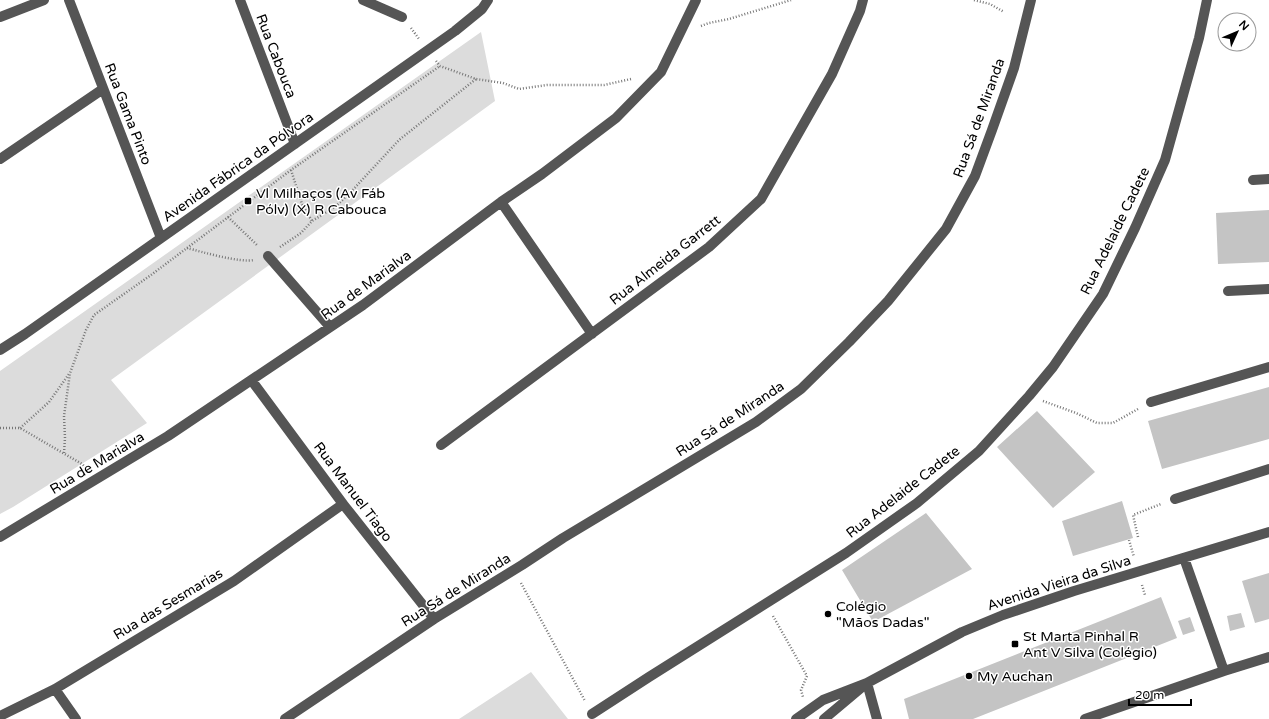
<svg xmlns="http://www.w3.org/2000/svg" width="1269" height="719" font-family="'Varela Round',sans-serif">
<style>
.green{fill:#dcdcdc}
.building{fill:#c4c4c4}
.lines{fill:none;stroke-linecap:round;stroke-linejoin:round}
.path{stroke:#777;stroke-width:2.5;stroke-dasharray:1 2;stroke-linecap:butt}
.minor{stroke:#555;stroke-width:10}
.poi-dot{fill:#000;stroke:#fff;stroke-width:1.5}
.labels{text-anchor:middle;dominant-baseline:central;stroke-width:3;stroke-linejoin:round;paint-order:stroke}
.street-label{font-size:14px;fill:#000;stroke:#fff}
.poi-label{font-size:14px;fill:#000;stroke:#fff;text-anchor:start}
</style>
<rect width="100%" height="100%" fill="#fff"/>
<path class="green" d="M 481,32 L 495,101 L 111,380 L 147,423 L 13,507 L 0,514 L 0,371 Z
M 531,672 L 568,719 L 459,719 Z"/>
<path class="building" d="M 1269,210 L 1269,262 L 1218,264 L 1216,213 Z
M 1269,387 L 1269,439 L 1162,469 L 1148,421 Z
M 1037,411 L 1095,472 L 1053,508 L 997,447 Z
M 1122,501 L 1133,538 L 1073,556 L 1062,521 Z
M 926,513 L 972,569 L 873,622 L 842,570 Z
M 1269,573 L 1269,619 L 1255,623 L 1242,581 Z
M 1161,597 L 1177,638 L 973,719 L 909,719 L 904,699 Z
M 1241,613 L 1245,627 L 1230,631 L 1227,616 Z
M 1190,617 L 1195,631 L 1183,635 L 1178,621 Z"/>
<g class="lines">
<path class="path" d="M 974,0 L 990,4 L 1004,12
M 701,26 L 709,23 L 729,19 L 791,0
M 411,28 L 419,39
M 436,61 L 440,66 L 476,79 L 503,83 L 519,89 L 547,85 L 604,85 L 631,79
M 291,170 L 302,204 L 312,221
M 228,217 L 258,246
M 280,247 L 301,233 L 312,221 L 335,207 L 349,194 L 399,140 L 476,79
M 187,248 C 202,252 240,263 254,260
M 1043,401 L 1076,413 L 1097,423 L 1113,423 L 1138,409
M 0,428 L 20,428 L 82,464 L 86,468
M 20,428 L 49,402 L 69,374
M 64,453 L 65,438 L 64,416 L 70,373 L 86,330 L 94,315 L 151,275 L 291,170 L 440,66
M 1138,537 L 1133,515 L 1161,504
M 1129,540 L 1134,557
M 521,583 L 585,701
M 1142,585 L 1145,595
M 773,616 L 807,676 L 801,690 L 803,697"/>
<path class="minor" d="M 69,0 L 161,238
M 240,0 L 295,144
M 363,0 L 402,17
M 0,17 L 44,0
M 0,159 L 103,89
M 1253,180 L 1269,179
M 501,202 L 592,334
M 268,256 L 330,327
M 1228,291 L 1269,289
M 0,350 L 25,334 L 455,31 L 482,9 L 488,0
M 252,381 L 343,504 L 434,619
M 1151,402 L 1269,367
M 441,445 L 709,247 L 761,199 L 832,74 L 860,11 L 863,0
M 1175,499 L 1269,469
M 0,537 L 168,436 L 363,305 L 501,202 L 542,174 L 616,118 L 661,72 L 696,0
M 1184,558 L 1224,671
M 867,683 L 877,719
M 55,689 L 76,719
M 592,714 L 649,677 L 846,553 L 917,503 L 979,451 L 1029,396 L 1053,367 L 1103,294 L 1135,228 L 1165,160 L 1199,38 L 1207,0
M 0,716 L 55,689 L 234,581 L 343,504
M 285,719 L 434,619 L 522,565 L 563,538 L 756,422 L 801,389 L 849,342 L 888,301 L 946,229 L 975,176 L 992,130 L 1014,68 L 1031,0
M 796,719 L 823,700 L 867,683 L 962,632 L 1003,615 L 1074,591 L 1269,532
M 824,719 L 861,688
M 1085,719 L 1224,671 L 1269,657"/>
</g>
<g class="poi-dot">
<rect x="244" y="197" width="8" height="8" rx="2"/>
<circle cx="828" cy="614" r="4"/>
<rect x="1011" y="640" width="8" height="8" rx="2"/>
<circle cx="969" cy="676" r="4"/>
</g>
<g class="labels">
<g class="street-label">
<text transform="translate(276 56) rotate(69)">Rua Cabouca</text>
<text transform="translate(128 114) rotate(69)">Rua Gama Pinto</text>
<text transform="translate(979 118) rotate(-70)">Rua Sá de Miranda</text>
<text transform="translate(238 167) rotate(-35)">Avenida Fábrica da Pólvora</text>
<text transform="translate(1115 231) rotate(-64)">Rua Adelaide Cadete</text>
<text transform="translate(665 260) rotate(-38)">Rua Almeida Garrett</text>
<text transform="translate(366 285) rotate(-36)">Rua de Marialva</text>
<text transform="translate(730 419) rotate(-33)">Rua Sá de Miranda</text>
<text transform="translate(97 463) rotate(-31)">Rua de Marialva</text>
<text transform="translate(353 492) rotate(53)">Rua Manuel Tiago</text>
<text transform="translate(903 492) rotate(-38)">Rua Adelaide Cadete</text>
<text transform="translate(1059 583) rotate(-18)">Avenida Vieira da Silva</text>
<text transform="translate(456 590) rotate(-32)">Rua Sá de Miranda</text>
<text transform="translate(168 604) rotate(-31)">Rua das Sesmarias</text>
</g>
<g class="poi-label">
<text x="256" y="193">Vl Milhaços (Av Fáb<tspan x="256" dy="16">Pólv) (X) R Cabouca</tspan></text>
<text x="836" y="606">Colégio<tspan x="836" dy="16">"Mãos Dadas"</tspan></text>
<text x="1023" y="636">St Marta Pinhal R<tspan x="1023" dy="16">Ant V Silva (Colégio)</tspan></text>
<text x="977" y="676">My Auchan</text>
</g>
</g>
<g transform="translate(1237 32) rotate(46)"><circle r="19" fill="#ffffff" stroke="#999999"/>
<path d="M0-3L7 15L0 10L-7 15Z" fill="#000000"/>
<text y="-6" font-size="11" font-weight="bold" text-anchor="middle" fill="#000000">N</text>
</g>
<path d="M1129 699v6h62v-6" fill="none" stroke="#000000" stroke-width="2"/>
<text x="1135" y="699" font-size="12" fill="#000000" stroke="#ffffff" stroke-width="3" paint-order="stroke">20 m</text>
</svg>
